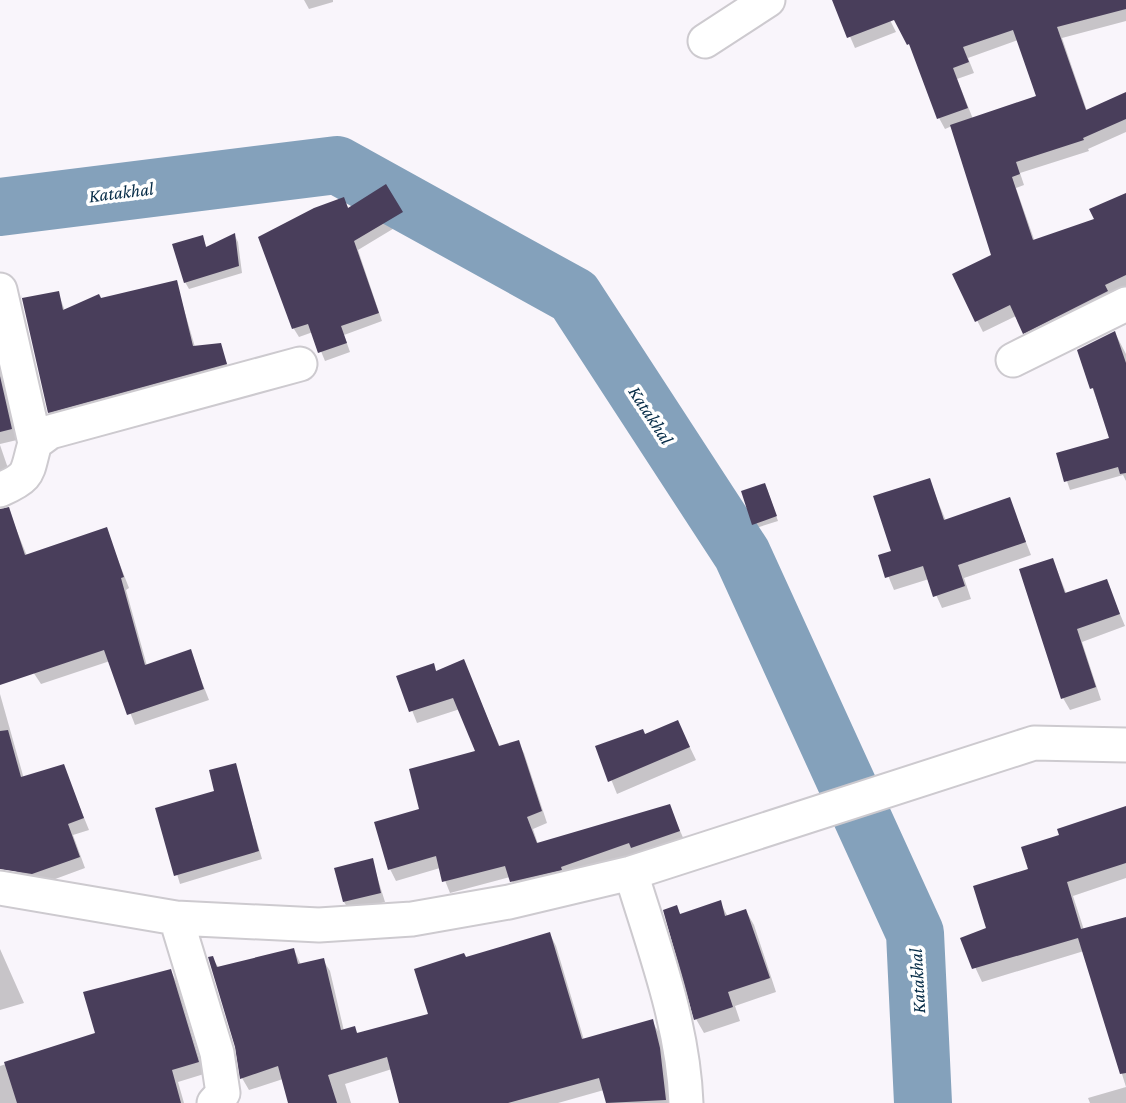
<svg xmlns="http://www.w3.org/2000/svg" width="1126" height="1103" font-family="'Crimson Pro',serif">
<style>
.shadow{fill:#0003;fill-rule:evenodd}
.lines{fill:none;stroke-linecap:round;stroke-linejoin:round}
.river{stroke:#84a1bb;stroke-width:58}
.building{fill:#493e5b}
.minor-casing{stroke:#cdcacf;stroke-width:37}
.minor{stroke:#fff;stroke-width:33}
.labels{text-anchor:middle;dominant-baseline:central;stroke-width:7;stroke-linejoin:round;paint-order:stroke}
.water-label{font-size:19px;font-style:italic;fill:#062c47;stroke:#fff}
</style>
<rect width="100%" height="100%" fill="#f9f5fb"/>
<path class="shadow" d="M 304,0 L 333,0 L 333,2 L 309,9 Z
M 834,0 L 1126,0 L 1126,21 L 1062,38 L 1087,111 L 1126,94 L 1126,132 L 1088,149 L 1089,151 L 1020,173 L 1024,185 L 1016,188 L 1035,242 L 1096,220 L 1126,195 L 1126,288 L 1030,343 L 1016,316 L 983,332 L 954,275 L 993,256 L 952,126 L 945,129 L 939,118 L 915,55 L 894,16 L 890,20 L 896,32 L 855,48 ZM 1018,40 L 1038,97 L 973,119 L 957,79 L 974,73 L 968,58 Z
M 386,187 L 406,221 L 358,250 L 382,321 L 344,335 L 350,352 L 325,361 L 313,332 L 299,337 L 294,329 L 260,238 L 343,199 L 349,209 Z
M 235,236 L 238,242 L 242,273 L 189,289 L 185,282 L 202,237 L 207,248 Z
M 176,282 L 195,347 L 220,345 L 230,372 L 54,420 L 49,412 L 58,292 L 65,311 Z
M 1115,333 L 1126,354 L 1126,481 L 1123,475 L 1070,490 L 1058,455 L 1111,439 L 1079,351 Z
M 0,365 L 17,440 L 0,444 Z
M 0,445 L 11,477 L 0,484 Z
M 929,480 L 946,521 L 1009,499 L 1031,555 L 964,578 L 971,599 L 942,608 L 929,579 L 894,590 L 880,556 L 893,552 Z
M 767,489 L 778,521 L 756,528 L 754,524 Z
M 8,509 L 27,556 L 106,529 L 129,588 L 126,590 L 147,666 L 190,652 L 209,700 L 135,725 L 110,661 L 41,684 L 0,622 L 0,510 Z
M 1053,560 L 1067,595 L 1106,581 L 1125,626 L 1082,642 L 1101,700 L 1070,710 L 1063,698 Z
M 463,661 L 500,747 L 518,742 L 524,753 L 547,823 L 533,829 L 538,844 L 669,806 L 685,842 L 519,893 L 510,877 L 450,893 L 440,868 L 396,881 L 390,869 L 422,810 L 478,752 L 460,709 L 417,723 L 399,677 L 433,666 L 437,672 Z
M 0,694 L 24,779 L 63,766 L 89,830 L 73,835 L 85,868 L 39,885 L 21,882 L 0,831 Z
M 684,735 L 696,760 L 617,794 L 598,747 L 645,736 Z
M 235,765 L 262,859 L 180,884 L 157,809 L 217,792 Z
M 1126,808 L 1126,878 L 1073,896 L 1084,930 L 1126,918 L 1126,1103 L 1090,1103 L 1088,1098 L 1126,1087 L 1084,951 L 982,982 L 962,939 L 988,929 L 1030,870 L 1061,836 Z
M 372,860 L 385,902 L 350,911 L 344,902 Z
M 720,902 L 728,917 L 746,911 L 754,925 L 776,992 L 735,1006 L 740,1021 L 704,1033 L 696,1019 L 676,907 L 681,915 Z
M 550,934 L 556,946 L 584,1040 L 652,1021 L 659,1033 L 672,1103 L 608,1103 L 604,1090 L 558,1103 L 401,1103 L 392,1069 L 345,1084 L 351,1103 L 290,1103 L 283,1079 L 249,1090 L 242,1078 L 237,1047 L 212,958 L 219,968 L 294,950 L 301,965 L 323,960 L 330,971 L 344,1031 L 354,1028 L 358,1035 L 431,1015 L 466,959 Z
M 0,949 L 24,1003 L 0,1010 Z
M 171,971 L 177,983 L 204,1074 L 178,1082 L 184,1103 L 0,1103 L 0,1066 L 97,1034 Z"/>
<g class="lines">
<path class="river" d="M 0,207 L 337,165 L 574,296 L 742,554 L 915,933 L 923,1103"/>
</g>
<path class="building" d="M 832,0 L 1126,0 L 1126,9 L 1057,27 L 1086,110 L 1126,92 L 1126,119 L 1083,138 L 1084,140 L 1016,162 L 1020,174 L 1012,177 L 1033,240 L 1094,219 L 1089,209 L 1126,193 L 1126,275 L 1105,285 L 1108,291 L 1023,334 L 1010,305 L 975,322 L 952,274 L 991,255 L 950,125 L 1036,96 L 1013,30 L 963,47 L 969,62 L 953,68 L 968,108 L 937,119 L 909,44 L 907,45 L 894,20 L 847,38 Z
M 386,184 L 403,212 L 354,241 L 379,313 L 341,326 L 347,343 L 318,353 L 308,324 L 292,329 L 258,237 L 314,208 L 344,197 L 348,208 Z
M 235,233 L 239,266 L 184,283 L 172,244 L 203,235 L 206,247 Z
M 177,280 L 193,346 L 221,343 L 227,364 L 48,413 L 21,294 L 22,298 L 59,291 L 63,310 L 99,294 L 101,298 Z
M 1115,331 L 1126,363 L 1126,473 L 1120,474 L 1118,467 L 1064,482 L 1056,453 L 1109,438 L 1093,388 L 1090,389 L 1077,350 Z
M 0,376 L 12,429 L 0,432 Z
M 930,478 L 944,520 L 1010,497 L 1026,542 L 958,565 L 965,586 L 933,597 L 923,566 L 885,578 L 878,555 L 891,551 L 873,496 Z
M 765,483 L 777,516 L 752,525 L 741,491 Z
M 9,507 L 25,555 L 107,527 L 124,577 L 121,578 L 145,665 L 191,649 L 204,689 L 127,715 L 104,650 L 0,685 L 0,509 Z
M 1053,558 L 1065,593 L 1107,579 L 1120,614 L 1077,629 L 1096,687 L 1061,699 L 1019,569 Z
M 464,659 L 499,746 L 519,740 L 542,811 L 527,817 L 537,843 L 670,804 L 680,831 L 631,848 L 629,843 L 561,867 L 562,870 L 510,882 L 505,866 L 442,882 L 436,856 L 388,870 L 374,822 L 419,809 L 409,769 L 475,751 L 453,698 L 409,712 L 396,676 L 434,663 L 436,671 Z
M 678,720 L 690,747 L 608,782 L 595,746 L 643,729 L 645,734 Z
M 8,730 L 21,777 L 64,764 L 84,818 L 68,824 L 80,857 L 32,874 L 0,869 L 0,731 Z
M 236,763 L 259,851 L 174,876 L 155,808 L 214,791 L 209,770 Z
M 1126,806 L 1126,863 L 1067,882 L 1081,929 L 1126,917 L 1126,1073 L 1120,1074 L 1078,938 L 972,969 L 960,938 L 986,928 L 973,886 L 1028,869 L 1021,847 L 1059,835 L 1057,829 Z
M 373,858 L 381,893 L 343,902 L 334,868 Z
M 721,900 L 725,916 L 746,909 L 770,978 L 728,992 L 733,1007 L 694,1020 L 663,910 L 677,905 L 680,914 Z
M 550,932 L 582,1039 L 653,1019 L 660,1048 L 666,1100 L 606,1103 L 599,1078 L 508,1103 L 399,1103 L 387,1057 L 328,1075 L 337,1103 L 288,1103 L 278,1066 L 240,1079 L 235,1047 L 208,957 L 213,956 L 217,967 L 294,948 L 298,964 L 324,958 L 341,1030 L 355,1026 L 357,1033 L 428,1014 L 414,969 L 464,953 L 466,957 Z
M 171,969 L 199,1062 L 172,1070 L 181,1103 L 17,1103 L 4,1062 L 95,1033 L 83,992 Z"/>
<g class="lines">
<defs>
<path id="minor" d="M 705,41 L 768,0
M 0,290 L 35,443
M 1013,360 L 1126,304
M 0,490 C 32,476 26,473 35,443 L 50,432 L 300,364
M 631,873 C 654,948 683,1024 686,1103
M 0,888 L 176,918 L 319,925 L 412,919 L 509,902 L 631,873 L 1034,743 L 1126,745
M 176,918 L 217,1053 L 223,1093 L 214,1103"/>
</defs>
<use href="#minor" class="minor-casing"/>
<use href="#minor" class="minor"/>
</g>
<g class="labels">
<g class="water-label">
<text transform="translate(121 192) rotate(-7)">Katakhal</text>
<text transform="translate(651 415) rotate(57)">Katakhal</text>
<text transform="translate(917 981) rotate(-93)">Katakhal</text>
</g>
</g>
</svg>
